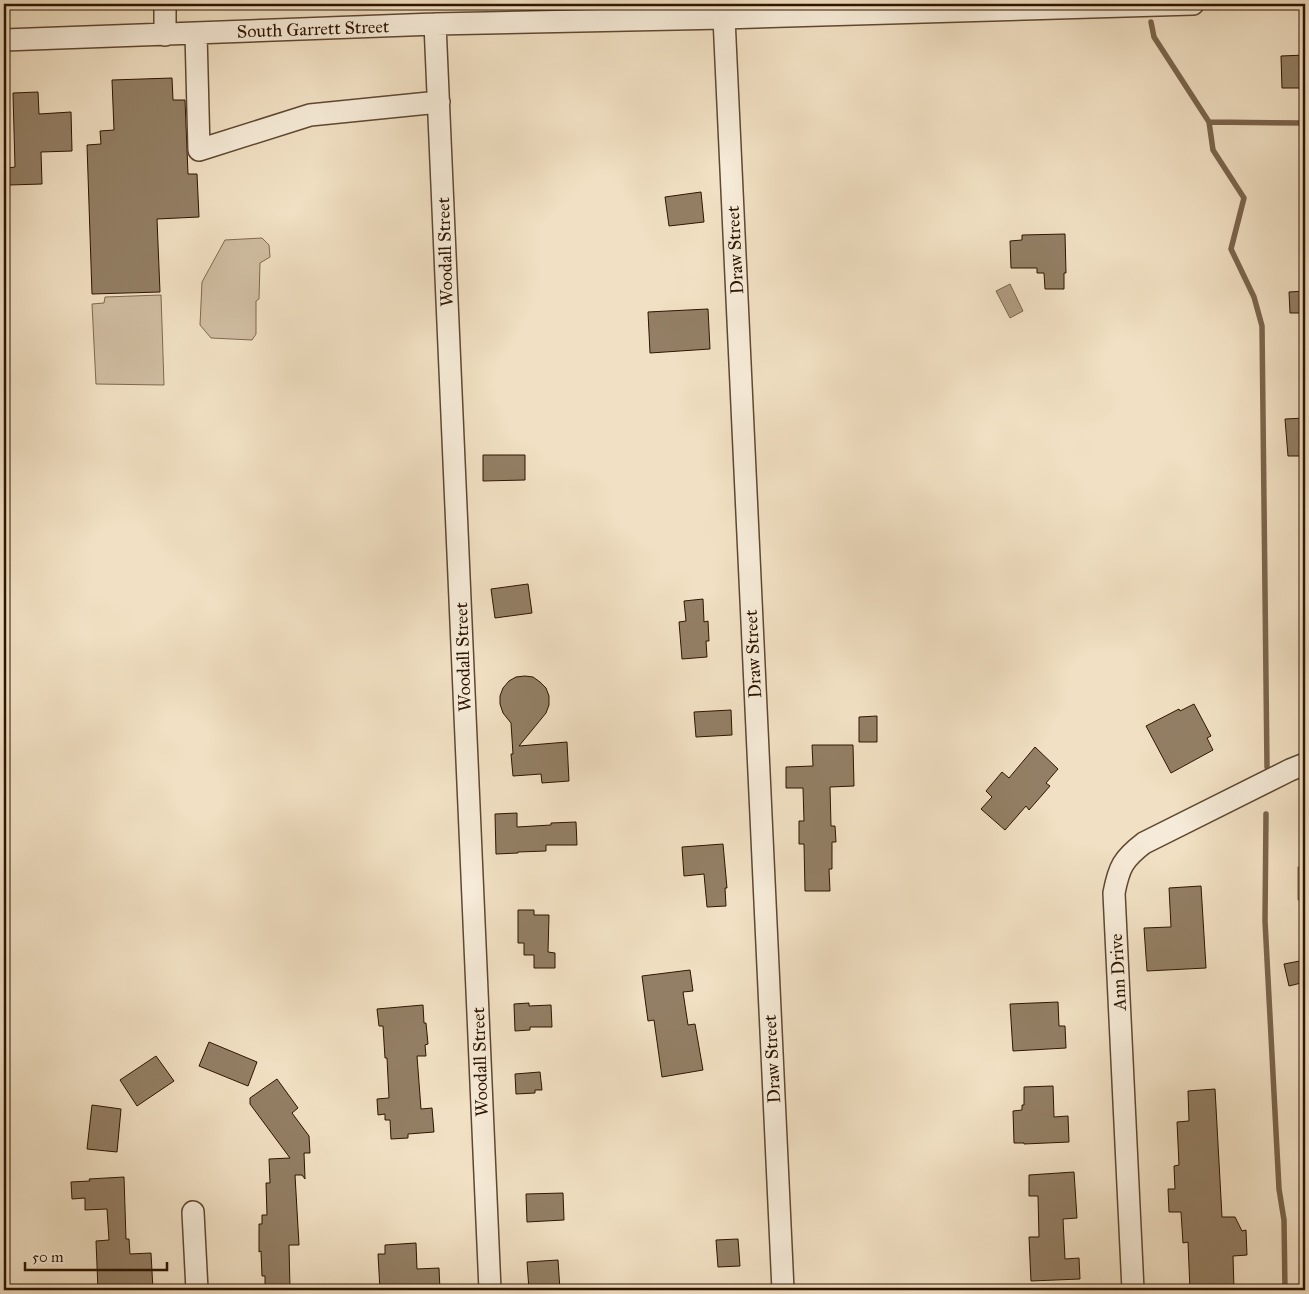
<svg xmlns="http://www.w3.org/2000/svg" width="1309" height="1294" font-family="'IM FELL Great Primer',serif">
<style>
.green{fill:#d0bda2;stroke:#7f6951}
.water{fill:#af9b81;stroke:#7b654d}
.lines{fill:none;stroke-linecap:round;stroke-linejoin:round}
.stream{stroke:#7b654d;stroke-width:5.5}
.building{fill:#937f65;stroke:#2e1500}
.minor-casing{stroke:#5f4831;stroke-width:24}
.minor{stroke:#f6ebd8;stroke-width:21}
.labels{text-anchor:middle;dominant-baseline:central;stroke-width:4.5;stroke-linejoin:round;paint-order:stroke}
.street-label{font-size:18px;fill:#2e1500;stroke:#f6ebd8}
</style>
<rect width="100%" height="100%" fill="#f1e0c3"/>
<filter id="stains"><feTurbulence type="fractalNoise" baseFrequency=".004" numOctaves="4"/><feColorMatrix values="0 0 0 0 .2 0 0 0 0 .09 0 0 0 0 .02 0 0 0 .5 -.17"/></filter>
<radialGradient id="worn" r=".72"><stop offset=".6" stop-color="#630" stop-opacity="0"/><stop offset="1" stop-color="#630" stop-opacity=".3"/></radialGradient>
<path class="green" d="M 262,238 L 269,245 L 270,257 L 260,263 L 259,299 L 256,301 L 256,334 L 252,340 L 211,338 L 200,325 L 202,282 L 225,240 Z
M 161,295 L 164,385 L 96,384 L 92,304 L 104,303 L 105,297 Z"/>
<path class="water" d="M 1010,284 L 1023,311 L 1010,318 L 996,291 Z
M 1298,867 L 1305,867 L 1305,900 L 1298,900 Z"/>
<g class="lines">
<path class="stream" d="M 1151,22 L 1154,37 L 1209,122 L 1305,123
M 1209,122 L 1213,150 L 1244,198 L 1231,249 L 1254,297 L 1262,326 L 1267,767
M 1266,814 L 1265,921 L 1279,1189 L 1284,1220 L 1285,1290"/>
</g>
<path class="building" d="M 1305,55 L 1305,88 L 1282,88 L 1281,56 Z
M 172,78 L 173,100 L 185,100 L 188,174 L 197,174 L 199,217 L 157,219 L 160,292 L 92,294 L 87,145 L 101,144 L 100,131 L 114,130 L 112,80 Z
M 38,92 L 39,114 L 71,112 L 72,151 L 41,152 L 42,184 L 9,185 L 8,168 L 15,167 L 13,93 Z
M 701,192 L 704,222 L 669,226 L 665,197 Z
M 1065,234 L 1066,273 L 1064,273 L 1064,289 L 1045,289 L 1044,273 L 1037,273 L 1037,268 L 1011,268 L 1010,241 L 1022,240 L 1022,235 Z
M 1305,291 L 1305,313 L 1290,313 L 1289,292 Z
M 708,309 L 710,349 L 650,353 L 648,312 Z
M 1305,418 L 1305,456 L 1288,456 L 1285,419 Z
M 483,455 L 525,455 L 525,480 L 483,481 Z
M 528,584 L 532,613 L 495,618 L 491,589 Z
M 703,599 L 704,622 L 708,621 L 709,641 L 706,641 L 707,657 L 682,659 L 679,622 L 686,621 L 684,601 Z
M 525,676 L 533,677 L 540,682 L 546,688 L 549,696 L 549,705 L 546,713 L 519,746 L 567,742 L 569,781 L 542,783 L 541,774 L 513,776 L 511,754 L 513,754 L 511,723 L 503,713 L 500,704 L 500,696 L 503,688 L 509,681 L 516,677 Z
M 1194,704 L 1211,736 L 1207,738 L 1213,750 L 1171,773 L 1146,726 L 1179,709 L 1180,711 Z
M 731,710 L 732,735 L 696,737 L 694,712 Z
M 877,716 L 877,742 L 859,742 L 859,717 Z
M 812,745 L 853,745 L 854,786 L 830,787 L 831,826 L 835,826 L 836,842 L 832,842 L 832,869 L 829,869 L 830,891 L 805,891 L 804,844 L 799,844 L 799,821 L 804,821 L 803,788 L 786,788 L 786,767 L 813,766 Z
M 1035,747 L 1058,769 L 1046,783 L 1050,786 L 1029,810 L 1026,806 L 1005,830 L 981,809 L 992,797 L 986,791 L 1002,772 L 1009,778 Z
M 517,813 L 517,827 L 551,825 L 551,823 L 576,822 L 577,845 L 546,845 L 546,851 L 518,852 L 518,853 L 496,854 L 495,814 Z
M 723,844 L 727,888 L 725,888 L 726,906 L 707,907 L 704,874 L 684,876 L 682,847 Z
M 1201,886 L 1206,968 L 1147,971 L 1144,928 L 1171,927 L 1169,888 Z
M 518,910 L 534,910 L 534,915 L 549,915 L 548,952 L 555,953 L 555,968 L 534,968 L 534,955 L 524,955 L 524,943 L 518,943 Z
M 1305,960 L 1305,982 L 1289,986 L 1284,964 Z
M 690,970 L 693,991 L 683,992 L 688,1025 L 695,1024 L 703,1070 L 662,1077 L 654,1020 L 648,1021 L 642,976 Z
M 1058,1002 L 1059,1026 L 1065,1026 L 1066,1048 L 1013,1051 L 1010,1004 Z
M 529,1003 L 529,1006 L 551,1005 L 552,1027 L 530,1027 L 530,1030 L 515,1031 L 514,1004 Z
M 423,1005 L 424,1023 L 426,1023 L 428,1044 L 425,1045 L 426,1056 L 417,1056 L 421,1109 L 432,1108 L 434,1132 L 408,1134 L 408,1138 L 391,1139 L 390,1120 L 385,1120 L 385,1114 L 378,1115 L 377,1099 L 389,1098 L 387,1058 L 385,1058 L 383,1026 L 379,1026 L 377,1009 Z
M 209,1042 L 257,1062 L 248,1086 L 199,1066 Z
M 156,1056 L 174,1081 L 137,1106 L 120,1080 Z
M 540,1072 L 542,1090 L 535,1090 L 535,1093 L 516,1094 L 515,1074 Z
M 277,1079 L 298,1108 L 292,1113 L 309,1136 L 310,1153 L 304,1153 L 305,1179 L 302,1175 L 295,1175 L 299,1245 L 289,1245 L 290,1290 L 265,1290 L 265,1276 L 262,1276 L 261,1251 L 259,1252 L 259,1224 L 262,1224 L 262,1215 L 267,1215 L 266,1183 L 270,1183 L 269,1159 L 290,1158 L 250,1104 L 250,1098 Z
M 1053,1086 L 1054,1117 L 1068,1116 L 1069,1142 L 1024,1144 L 1024,1143 L 1014,1143 L 1013,1111 L 1022,1110 L 1022,1105 L 1024,1105 L 1024,1087 Z
M 1215,1089 L 1222,1217 L 1235,1217 L 1242,1231 L 1246,1230 L 1247,1255 L 1233,1256 L 1234,1290 L 1190,1290 L 1188,1242 L 1183,1243 L 1181,1212 L 1169,1212 L 1168,1189 L 1175,1189 L 1174,1166 L 1179,1165 L 1177,1122 L 1189,1121 L 1188,1091 Z
M 92,1105 L 121,1109 L 117,1152 L 87,1149 Z
M 1074,1172 L 1077,1218 L 1063,1219 L 1065,1259 L 1079,1258 L 1080,1279 L 1031,1281 L 1029,1237 L 1039,1237 L 1038,1196 L 1029,1196 L 1029,1175 Z
M 124,1177 L 126,1239 L 129,1239 L 130,1254 L 151,1253 L 153,1290 L 98,1290 L 96,1241 L 109,1240 L 107,1209 L 85,1210 L 85,1198 L 72,1199 L 71,1182 L 90,1181 L 89,1179 Z
M 563,1193 L 564,1220 L 527,1222 L 526,1194 Z
M 738,1239 L 740,1266 L 718,1267 L 716,1240 Z
M 416,1243 L 417,1269 L 439,1268 L 440,1290 L 380,1290 L 378,1254 L 385,1254 L 385,1245 Z
M 558,1260 L 560,1290 L 529,1290 L 527,1262 Z"/>
<g class="lines">
<defs>
<path id="minor" d="M 165,4 L 165,35
M 724,18 L 783,1290
M 435,24 L 490,1290
M 196,33 L 199,150 L 310,115 L 439,102
M 4,40 L 435,24 L 724,18 L 1193,4
M 193,1212 L 197,1290
M 1133,1290 L 1114,893 C 1119,867 1123,859 1144,843 L 1290,770 L 1305,764"/>
</defs>
<use href="#minor" class="minor-casing"/>
<use href="#minor" class="minor"/>
</g>
<g class="labels">
<g class="street-label">
<text transform="translate(313 29) rotate(-2)">South Garrett Street</text>
<text transform="translate(735 250) rotate(-93)">Draw Street</text>
<text transform="translate(445 252) rotate(-92)">Woodall Street</text>
<text transform="translate(753 654) rotate(-93)">Draw Street</text>
<text transform="translate(463 657) rotate(-92)">Woodall Street</text>
<text transform="translate(1118 972) rotate(-93)">Ann Drive</text>
<text transform="translate(772 1059) rotate(-93)">Draw Street</text>
<text transform="translate(480 1062) rotate(-92)">Woodall Street</text>
</g>
</g>
<rect width="1309" height="1294" fill="none" stroke="#f1e0c3" stroke-width="20"/>
<rect x="5" y="5" width="1299" height="1284" fill="none" stroke="#2e1500" stroke-width="2.5"/>
<rect x="10" y="10" width="1289" height="1274" fill="none" stroke="#2e1500"/>
<path d="M25 1262v8h142v-8" fill="none" stroke="#2e1500" stroke-width="2.5"/>
<text x="32" y="1262" font-size="15" fill="#2e1500" stroke="#f6ebd8" stroke-width="4" paint-order="stroke">50 m</text>
<rect width="100%" height="100%" filter="url(#stains)"/>
<rect width="100%" height="100%" fill="url(#worn)"/>
</svg>
